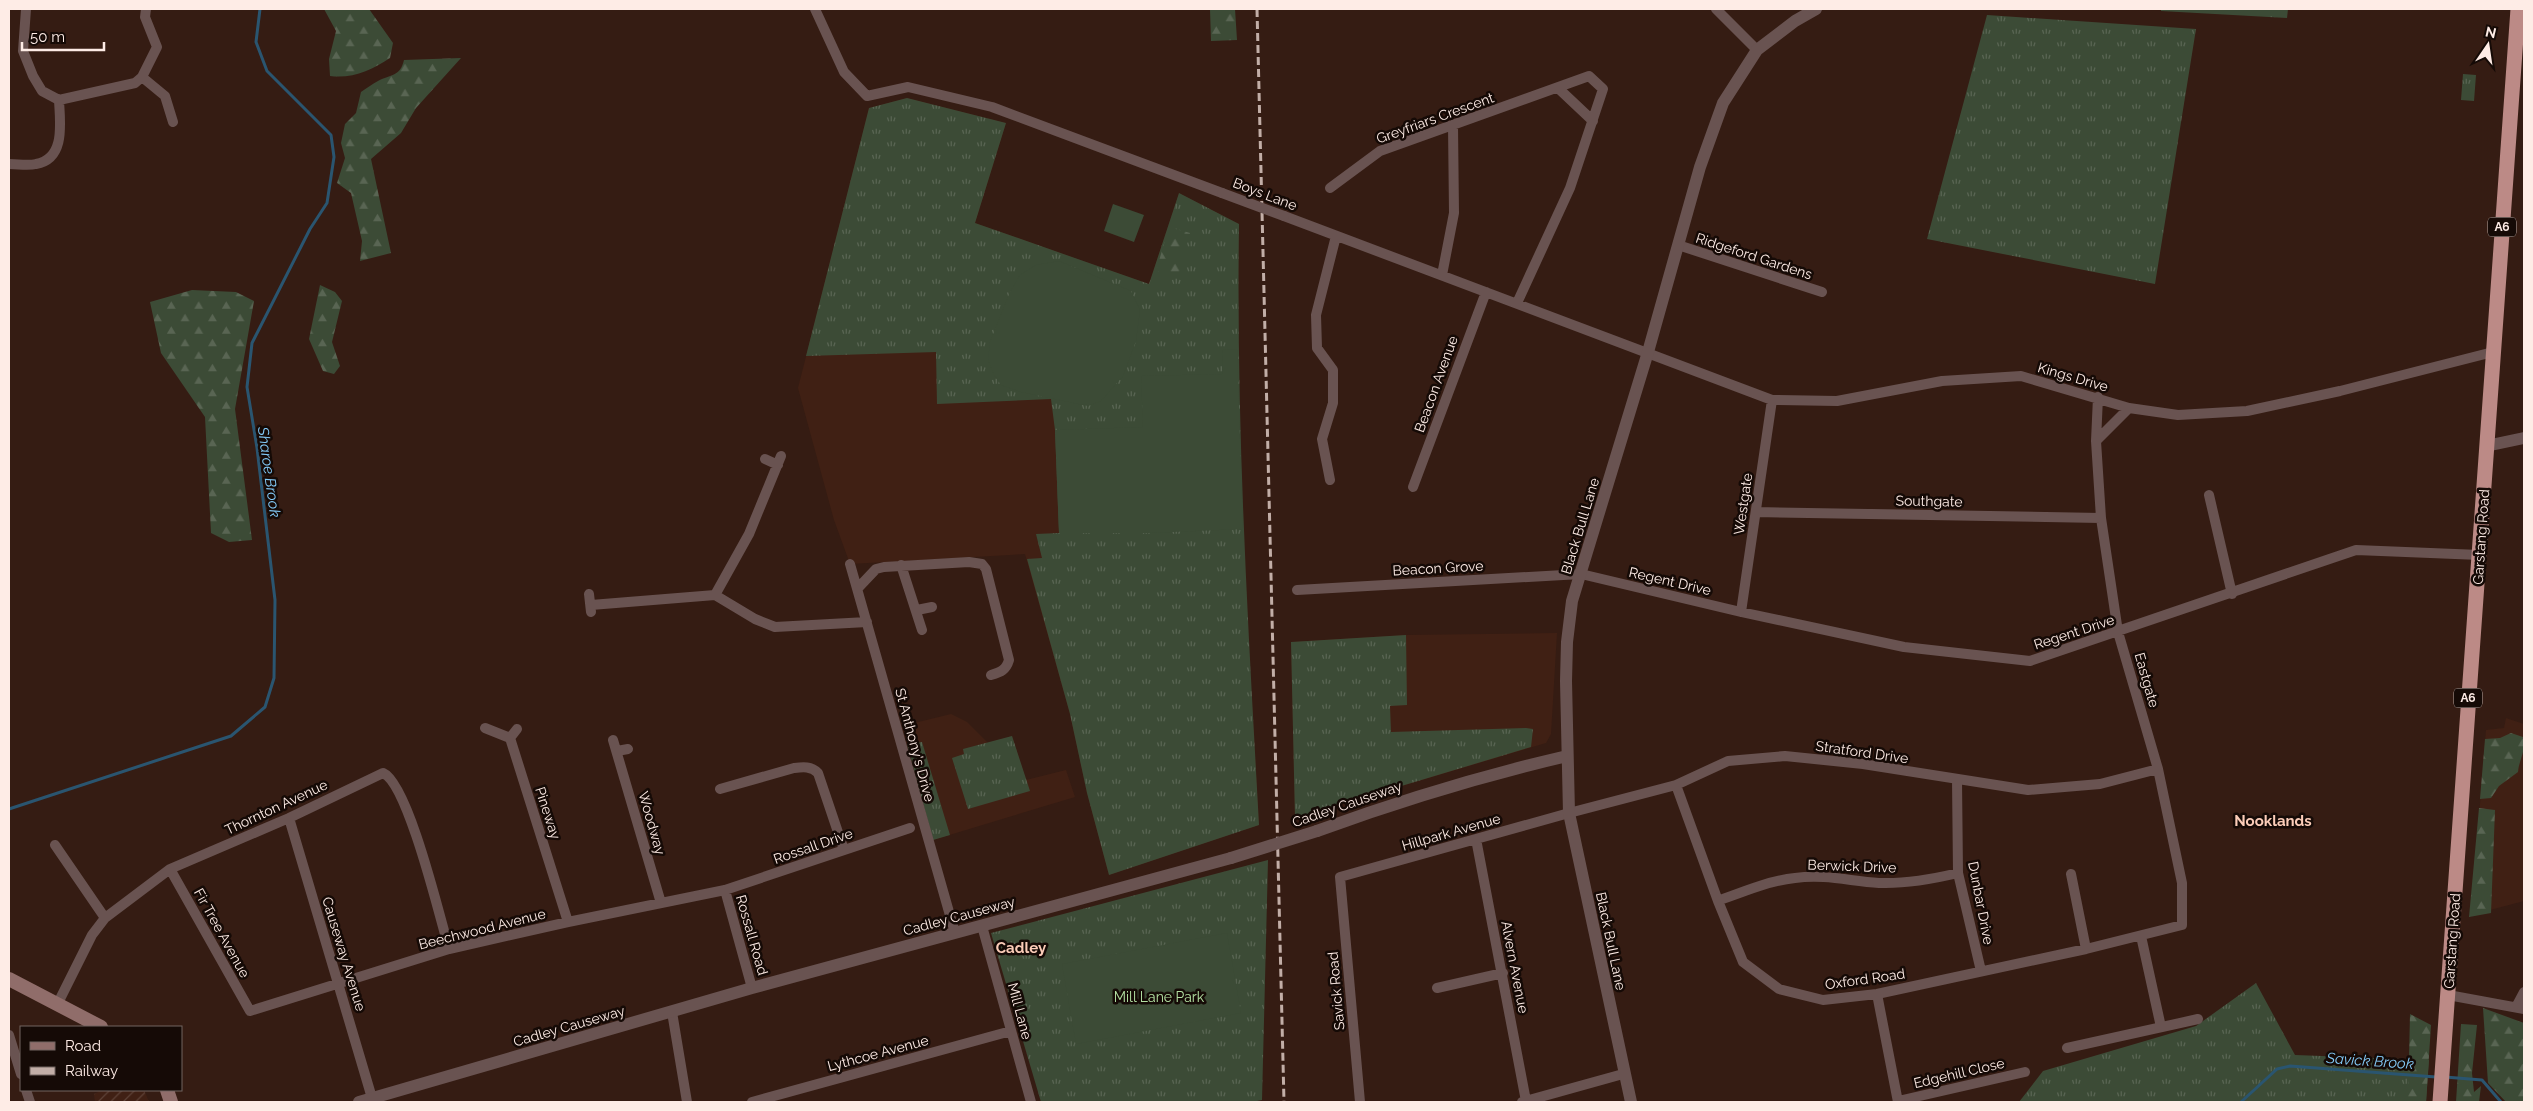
<svg xmlns="http://www.w3.org/2000/svg" width="2533" height="1111" font-family="Raleway,sans-serif">
<style>
.built{fill:#402014}
.industrial{fill:url(#industrial-furrows)}
.grass{fill:url(#grass-tufts)}
.forest{fill:url(#forest-firs)}
.garden{fill:#3c4b36}
.lines{fill:none;stroke-linecap:round;stroke-linejoin:round}
.stream{stroke:#2a5570;stroke-width:3}
.minor{stroke:#695351;stroke-width:10}
.tertiary{stroke:#695351;stroke-width:12}
.secondary{stroke:#906d6a;stroke-width:14}
.trunk{stroke:#bc8a86;stroke-width:15}
.rail{stroke:#c2aea7;stroke-width:3;stroke-dasharray:8 4;stroke-linecap:butt}
.minor-bridge{stroke:#695351;stroke-width:10}
.tertiary-bridge{stroke:#695351;stroke-width:12}
.labels{text-anchor:middle;dominant-baseline:central;stroke-width:5;stroke-linejoin:round;paint-order:stroke}
.shield{fill:#150a06;stroke:#b8a8a3;stroke-width:1}
.shield-label{font-size:12px;font-weight:bold;fill:#feece6}
.street-label{font-size:14px;fill:#feece6;stroke:#150a06}
.park-label{font-size:14px;fill:#b4e1a3;stroke:#150a06}
.water-label{font-size:15px;font-style:italic;fill:#84cbf9;stroke:#150a06}
.neighbourhood-label{font-size:15px;font-weight:bold;fill:#fbccb8;stroke:#150a06}
</style>
<defs>
<pattern id="industrial-furrows" width="10" height="10" patternUnits="userSpaceOnUse" patternTransform="scale(1.25)"><rect width="10" height="10" fill="#402014"/><path d="M-1 1l2-2M0 10L10 0M9 11l2-2" fill="none" stroke="#5d4136"/></pattern>
<pattern id="grass-tufts" width="24" height="20" patternUnits="userSpaceOnUse" patternTransform="scale(1.25)"><rect width="24" height="20" fill="#3c4b36"/><path d="M3 7l-1-3M5 7V3M7 7l1-3M15 17l-1-3M17 17v-4M19 17l1-3" fill="none" stroke="#596553"/></pattern>
<pattern id="forest-firs" width="22" height="20" patternUnits="userSpaceOnUse" patternTransform="scale(1.25)"><rect width="22" height="20" fill="#3c4b36"/><path d="M5 1l3.5 6h-7zM16 11l3.5 6h-7z" fill="#596553"/></pattern>
</defs>
<rect width="100%" height="100%" fill="#351c13"/>
<path class="built" d="M 907,98 L 1006,123 L 975,223 L 1149,284 L 1179,193 L 1239,224 L 1237,349 L 1244,565 L 1259,825 L 1109,875 L 1087,793 L 1070,714 L 1025,554 L 850,564 L 834,520 L 798,388 L 869,108 Z
M 1557,633 L 1551,734 L 1546,743 L 1295,818 L 1291,642 L 1406,635 Z
M 951,714 L 967,722 L 988,743 L 1012,736 L 1026,780 L 1066,770 L 1075,797 L 933,840 L 902,726 Z
M 2506,718 L 2524,724 L 2524,901 L 2471,915 L 2486,730 L 2504,728 Z"/>
<path class="industrial" d="M 103,1090 L 144,1090 L 149,1102 L 95,1102 L 94,1094 Z"/>
<path class="grass" d="M 2161,9 L 2288,9 L 2287,18 L 2161,11 Z
M 1987,15 L 2196,29 L 2155,284 L 1927,239 Z
M 2463,74 L 2476,75 L 2474,101 L 2461,100 Z
M 907,98 L 1006,123 L 975,223 L 1149,284 L 1179,193 L 1239,224 C 1236,425 1248,625 1259,825 L 1109,875 L 1087,793 L 1070,714 L 1027,559 L 1042,558 L 1036,534 L 1059,533 L 1055,430 L 1051,399 L 937,404 L 936,352 L 806,356 L 869,108 Z
M 1406,635 L 1407,705 L 1390,706 L 1391,732 L 1526,728 L 1533,729 L 1531,747 L 1295,818 L 1291,642 Z
M 1012,736 L 1030,791 L 968,809 L 952,758 L 964,754 L 963,749 Z
M 922,742 L 950,835 L 933,840 L 907,744 Z
M 1268,860 L 1262,1100 L 1252,1102 L 1041,1102 L 991,933 Z
M 2256,983 L 2295,1055 L 2429,1060 L 2426,1102 L 2019,1102 L 2043,1071 L 2196,1026 Z"/>
<path class="forest" d="M 324,9 L 369,9 L 393,43 L 390,58 C 372,70 352,79 330,76 L 329,59 L 336,31 Z
M 1210,9 L 1235,9 L 1237,40 L 1211,41 Z
M 461,58 L 416,108 L 401,133 L 371,159 L 391,253 L 360,261 L 362,241 L 351,193 L 337,183 L 345,158 L 341,143 L 345,124 L 356,113 L 361,92 C 367,88 372,84 378,81 C 391,74 400,77 404,60 Z
M 1169,227 L 1190,233 L 1178,277 L 1156,271 Z
M 320,285 L 335,292 L 342,301 L 332,342 L 340,366 L 334,374 L 323,371 L 309,339 Z
M 192,290 L 236,292 L 254,301 L 235,409 L 252,540 L 229,542 L 211,533 L 205,417 L 161,353 L 150,302 Z
M 2511,733 L 2523,737 C 2527,750 2519,759 2518,772 L 2499,786 L 2491,798 L 2480,799 L 2485,739 L 2500,738 Z
M 2479,808 L 2495,810 L 2491,913 L 2469,917 Z
M 2483,1008 L 2524,1023 L 2524,1102 L 2506,1102 L 2488,1083 Z
M 2410,1014 L 2431,1025 L 2426,1102 L 2408,1102 Z
M 2461,1024 L 2477,1025 L 2472,1073 L 2474,1092 L 2481,1086 L 2479,1102 L 2456,1102 Z"/>
<path class="garden" d="M 1113,204 L 1144,215 L 1134,242 L 1104,231 Z
M 1059,261 L 1131,291 L 1140,310 L 1136,341 L 1123,376 L 1101,401 L 1088,406 L 1021,392 L 1001,385 L 994,375 L 988,360 L 990,342 L 1010,292 L 1020,275 L 1036,265 Z
M 1237,349 L 1243,529 L 1148,533 L 1059,533 L 1055,430 L 1143,427 L 1141,376 L 1222,374 L 1223,350 Z
M 1227,933 L 1241,1013 L 1076,1044 L 1062,964 Z"/>
<g class="lines">
<path class="stream" d="M 9,809 L 231,736 L 265,707 L 274,678 L 275,600 L 257,448 L 247,387 L 252,343 L 310,229 L 327,203 L 334,157 L 331,135 L 267,71 L 256,42 L 260,9
M 2445,1077 L 2482,1080 L 2501,1102
M 2241,1102 L 2277,1069 L 2290,1066 L 2436,1077"/>
<path class="minor" d="M 26,9 L 23,51 L 33,76 L 42,91 L 59,100
M 146,9 L 145,17 L 157,47 L 142,77 L 165,96 L 173,122
M 815,9 L 844,72 L 867,96 L 908,87 L 992,107 L 1222,193
M 1716,9 L 1757,50
M 1558,88 L 1593,121
M 9,164 C 18,164 28,166 36,164 C 66,159 60,122 59,100 L 135,83 L 142,77
M 1330,188 L 1380,151 L 1589,76 L 1603,89 L 1570,188 L 1517,303
M 1284,216 L 1772,400 L 1837,401 L 1942,381 L 2021,376 L 2129,408 L 2178,415 L 2247,411 L 2340,391 L 2493,352
M 1678,245 L 1822,292
M 1442,275 L 1454,213 L 1453,126
M 2096,441 L 2129,408
M 765,459 L 778,465
M 1330,480 L 1322,439 L 1333,403 L 1333,370 L 1317,348 L 1316,315 L 1336,236
M 1413,487 L 1486,292
M 2209,495 L 2232,594
M 1756,512 L 2101,518
M 850,564 L 955,933
M 901,565 L 922,630
M 858,588 L 876,569 L 884,567 L 969,562 L 982,564 L 986,569 L 1009,660 C 1006,670 1001,672 991,675
M 1297,590 L 1581,574 L 1741,612 L 1904,647 L 2030,661 L 2356,550 L 2480,555
M 589,594 L 591,612
M 715,595 L 749,534 L 781,456
M 591,605 L 715,595 L 755,619 L 775,627 L 867,622
M 917,610 L 932,607
M 1741,612 L 1772,400
M 485,728 L 510,738 L 568,922
M 510,738 L 517,729
M 613,740 L 661,903
M 617,751 L 628,749
M 1957,780 L 1958,873 L 1981,971
M 1676,785 L 1718,901 L 1743,962 L 1779,989 L 1823,1000 L 1877,994 L 2086,949 L 2182,925 L 2182,883 L 2158,769 L 2118,632 L 2101,518 L 2096,441 L 2098,397
M 720,789 L 794,768 C 803,767 811,766 818,773 L 844,850
M 289,818 L 372,1098
M 1476,839 L 1526,1101
M 55,845 L 105,918
M 170,869 L 250,1011 L 449,949 L 568,922 L 725,890 L 910,828
M 2071,874 L 2086,949
M 725,890 L 752,988
M 1718,901 C 1742,892 1768,881 1795,878 C 1825,874 1849,881 1879,883 C 1905,884 1933,879 1958,873
M 982,926 L 1031,1102
M 2141,936 L 2161,1027
M 1437,988 L 1503,973
M 1877,994 L 1898,1102
M 2448,995 L 2524,1009
M 57,1005 L 92,935 L 105,918 L 170,869 L 289,818 L 383,773 C 408,783 440,918 449,949
M 2516,1007 L 2524,992
M 672,1012 L 687,1102
M 9,1035 L 21,1074
M 2067,1048 L 2198,1019
M 26,1090 L 30,1102
M 1898,1101 L 2025,1072
M 752,1102 L 1011,1031
M 1360,1102 L 1340,877 L 1569,813 L 1676,785 L 1728,761 L 1785,756 L 1863,764 L 2028,790 L 2100,784 L 2158,769
M 1522,1102 L 1623,1074"/>
<path class="tertiary" d="M 2486,446 L 2524,438
M 1317,831 C 1399,801 1481,776 1567,756
M 359,1102 L 752,988 L 1231,858
M 1631,1102 L 1569,813 L 1566,681 L 1567,642 L 1572,601 L 1648,352 L 1700,167 L 1723,103 L 1757,50 L 1795,21 L 1816,9"/>
<path class="secondary" d="M 9,979 L 101,1027
M 167,1090 L 171,1102"/>
<path class="trunk" d="M 2440,1102 L 2518,9"/>
<path class="rail" d="M 1257,9 L 1284,1102"/>
<path class="minor-bridge" d="M 1222,193 L 1284,216"/>
<path class="tertiary-bridge" d="M 1231,858 L 1317,831"/>
</g>
<g class="labels">
<g class="shield">
<rect x="2488" y="217.5" width="28" height="19" rx="4"/>
<rect x="2454" y="688.5" width="28" height="19" rx="4"/>
</g>
<g class="shield-label">
<text x="2502" y="227">A6</text>
<text x="2468" y="698">A6</text>
</g>
<g class="street-label">
<text transform="translate(1435 118) rotate(-20)">Greyfriars Crescent</text>
<text transform="translate(1265 194) rotate(21)">Boys Lane</text>
<text transform="translate(1754 256) rotate(18)">Ridgeford Gardens</text>
<text transform="translate(2073 377) rotate(16)">Kings Drive</text>
<text transform="translate(1436 384) rotate(-70)">Beacon Avenue</text>
<text transform="translate(1929 501) rotate(1)">Southgate</text>
<text transform="translate(1743 504) rotate(-82)">Westgate</text>
<text transform="translate(1580 526) rotate(-73)">Black Bull Lane</text>
<text transform="translate(2481 537) rotate(-86)">Garstang Road</text>
<text transform="translate(1438 568) rotate(-3)">Beacon Grove</text>
<text transform="translate(1670 581) rotate(13)">Regent Drive</text>
<text transform="translate(2074 632) rotate(-18)">Regent Drive</text>
<text transform="translate(2147 680) rotate(74)">Eastgate</text>
<text transform="translate(915 745) rotate(75)">St Anthony's Drive</text>
<text transform="translate(1862 752) rotate(8)">Stratford Drive</text>
<text transform="translate(1347 804) rotate(-19)">Cadley Causeway</text>
<text transform="translate(276 807) rotate(-25)">Thornton Avenue</text>
<text transform="translate(548 813) rotate(72)">Pineway</text>
<text transform="translate(652 823) rotate(74)">Woodway</text>
<text transform="translate(1451 832) rotate(-16)">Hillpark Avenue</text>
<text transform="translate(813 846) rotate(-19)">Rossall Drive</text>
<text transform="translate(1852 866) rotate(2)">Berwick Drive</text>
<text transform="translate(1981 903) rotate(79)">Dunbar Drive</text>
<text transform="translate(959 916) rotate(-15)">Cadley Causeway</text>
<text transform="translate(482 929) rotate(-14)">Beechwood Avenue</text>
<text transform="translate(222 933) rotate(61)">Fir Tree Avenue</text>
<text transform="translate(752 935) rotate(74)">Rossall Road</text>
<text transform="translate(1611 941) rotate(78)">Black Bull Lane</text>
<text transform="translate(2452 941) rotate(-86)">Garstang Road</text>
<text transform="translate(344 954) rotate(73)">Causeway Avenue</text>
<text transform="translate(1515 967) rotate(79)">Alvern Avenue</text>
<text transform="translate(1865 979) rotate(-8)">Oxford Road</text>
<text transform="translate(1336 991) rotate(-95)">Savick Road</text>
<text transform="translate(1020 1011) rotate(75)">Mill Lane</text>
<text transform="translate(569 1026) rotate(-16)">Cadley Causeway</text>
<text transform="translate(878 1053) rotate(-15)">Lythcoe Avenue</text>
<text transform="translate(1959 1073) rotate(-13)">Edgehill Close</text>
</g>
<g class="park-label">
<text x="1159" y="997">Mill Lane Park</text>
</g>
<g class="water-label">
<text transform="translate(269 472) rotate(82)">Sharoe Brook</text>
<text transform="translate(2370 1061) rotate(4)">Savick Brook</text>
</g>
<g class="neighbourhood-label">
<text x="2273" y="821">Nooklands</text>
<text x="1021" y="948">Cadley</text>
</g>
</g>
<rect width="2533" height="1111" fill="none" stroke="#feece6" stroke-width="20"/>
<rect x="20" y="1026" width="162" height="65" fill="#150a06" stroke="#726460"/>
<rect x="30" y="1042" width="25" height="8" fill="#906d6a" stroke="#726460"/>
<text x="65" y="1051" font-size="15" fill="#feece6">Road</text>
<rect x="30" y="1067" width="25" height="8" fill="#c2aea7" stroke="#726460"/>
<text x="65" y="1076" font-size="15" fill="#feece6">Railway</text>
<g transform="translate(2488 45) rotate(13)" stroke="#150a06" stroke-width="4" paint-order="stroke">
<path d="M0-4L9 19L0 12L-9 19Z" fill="#feece6"/>
<text y="-8" font-size="14" font-weight="bold" text-anchor="middle" fill="#feece6">N</text>
</g>
<path d="M22 42v8h82v-8" fill="none" stroke="#feece6" stroke-width="2.5"/>
<text x="30" y="42" font-size="15" fill="#feece6" stroke="#150a06" stroke-width="4" paint-order="stroke">50 m</text>
</svg>
